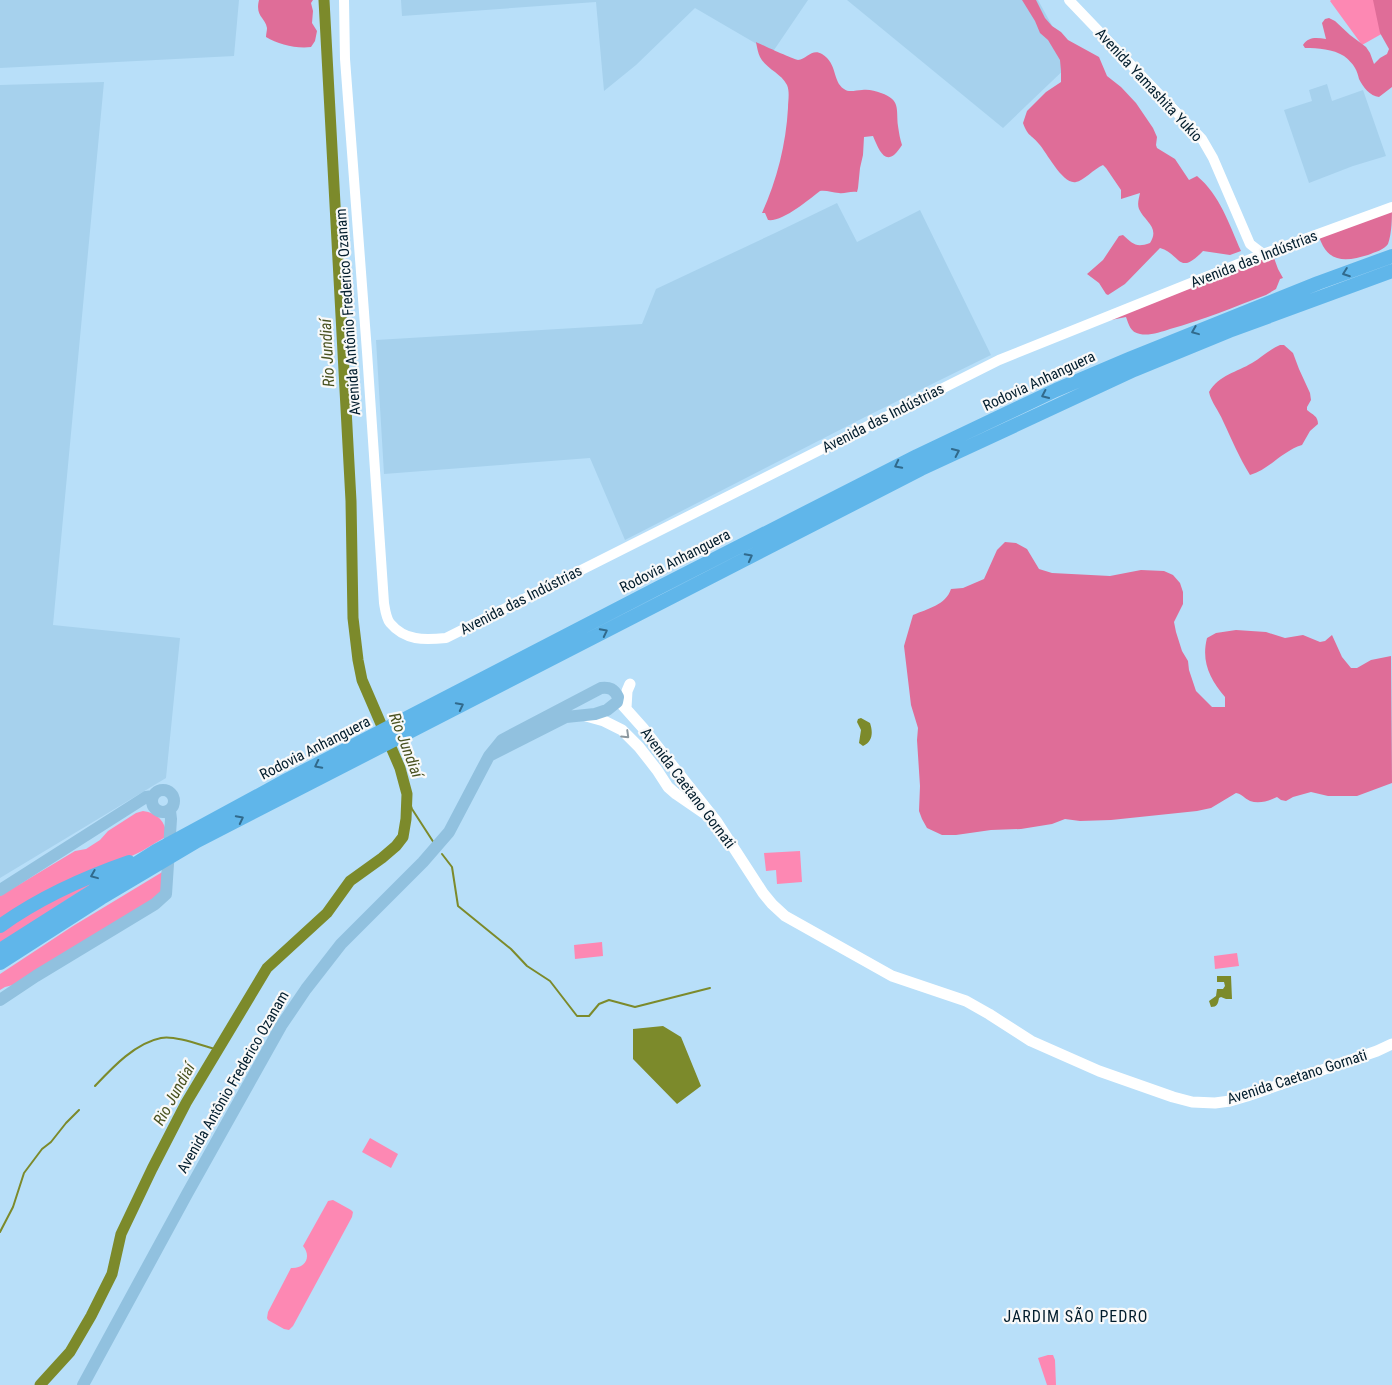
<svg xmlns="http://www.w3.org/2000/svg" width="1392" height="1385" font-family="'Roboto Condensed',sans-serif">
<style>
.built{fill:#a6d1ed}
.green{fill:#fd88b3}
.forest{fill:#df6d98}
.water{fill:#7c8a2b}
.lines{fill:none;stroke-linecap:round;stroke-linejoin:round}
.stream{stroke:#7c8a2b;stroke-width:2}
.river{stroke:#7c8a2b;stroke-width:11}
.tertiary{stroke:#fff;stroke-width:10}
.secondary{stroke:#fff;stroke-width:11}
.primary{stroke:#91c1df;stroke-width:12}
.motorway{stroke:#60b6ea;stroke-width:14}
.oneway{stroke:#316a8c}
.oneway2{stroke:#8d99a0}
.labels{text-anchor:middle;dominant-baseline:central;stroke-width:4.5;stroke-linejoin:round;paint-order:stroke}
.street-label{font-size:15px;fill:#021d2d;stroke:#f9f9f9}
.water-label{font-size:16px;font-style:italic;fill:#495221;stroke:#f9f9f9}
.neighbourhood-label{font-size:16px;letter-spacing:1px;fill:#021d2d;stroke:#f9f9f9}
</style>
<rect width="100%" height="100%" fill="#b8dff9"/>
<path class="built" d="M 0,0 L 239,0 L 234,56 L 0,68 Z
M 401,0 L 808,0 L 772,53 L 695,8 L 636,65 L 604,91 L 596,2 L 402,16 Z
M 847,0 L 1038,0 L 1072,62 L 1003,128 Z
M 104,82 L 53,625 L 180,638 L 166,778 L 0,878 L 0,85 Z
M 1327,84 L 1332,101 L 1363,90 L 1386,156 L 1353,166 L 1309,183 L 1284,110 L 1312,101 L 1309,90 Z
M 837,203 L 857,242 L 920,210 L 991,355 L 865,417 L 625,540 L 590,458 L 384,474 L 376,340 L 642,324 L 656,289 L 775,233 Z"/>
<path class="green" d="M 1331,0 L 1379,0 L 1392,28 L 1362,45 L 1330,1 Z
M 143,811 C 158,813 165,821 167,836 L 142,851 L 0,920 L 0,896 L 75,851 L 86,849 L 100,840 L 108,831 L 136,813 Z
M 800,851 L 802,882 L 777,884 L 776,870 L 766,871 L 764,853 Z
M 164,871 L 163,887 L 159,895 L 17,984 L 5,987 L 0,990 L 0,974 L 73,926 Z
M 99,879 L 0,943 L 0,931 L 37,907 Z
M 602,942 L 603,956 L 575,959 L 574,945 Z
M 1237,953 L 1239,966 L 1215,969 L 1214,956 Z
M 370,1138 L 398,1154 L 391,1168 L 362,1152 Z
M 333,1200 L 351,1210 L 353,1212 L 352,1217 L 293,1326 L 289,1330 L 284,1329 L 268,1320 L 267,1318 L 268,1312 L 291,1268 C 305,1269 312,1257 303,1246 L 327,1203 L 328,1201 Z
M 1048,1355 L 1053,1355 L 1055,1360 L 1056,1385 L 1047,1385 L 1038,1358 Z"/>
<path class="forest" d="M 259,0 L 313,0 L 311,3 L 313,11 L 312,23 L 317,31 L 315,41 L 311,47 C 296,49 278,44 266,37 C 266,34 267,31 267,28 C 265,17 255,17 259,0 Z
M 1022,0 L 1036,0 L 1045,18 L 1052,26 L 1061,32 L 1068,40 L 1099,57 L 1107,76 L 1121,87 L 1136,103 L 1153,128 L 1157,137 L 1156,145 L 1157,148 L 1175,159 L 1189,180 L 1197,176 C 1220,195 1229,224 1241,251 L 1230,255 L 1203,251 C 1178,277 1181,254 1160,248 L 1125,284 L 1108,295 L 1106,294 L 1099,283 L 1087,274 L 1103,260 L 1119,236 L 1123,235 C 1133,244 1136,248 1150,243 C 1160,227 1145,222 1139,209 C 1137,204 1139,198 1140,193 L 1121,199 L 1121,190 L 1106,168 L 1103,165 C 1094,169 1083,181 1076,182 C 1063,185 1047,153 1039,144 C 1031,134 1028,137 1023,123 L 1027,111 L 1046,92 L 1061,82 L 1061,71 L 1060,60 L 1048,40 L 1040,33 L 1035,21 Z
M 1373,0 L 1392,0 L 1392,87 L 1379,97 C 1370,96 1363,87 1359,79 C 1358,75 1357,71 1355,68 C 1353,64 1348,59 1344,56 C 1333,49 1318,48 1305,48 L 1303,45 C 1309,36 1317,38 1326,39 L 1322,23 L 1325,19 L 1329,18 L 1335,21 L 1350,35 L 1366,47 L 1370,53 L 1374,64 L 1380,58 L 1387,54 L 1389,49 L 1380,33 Z
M 756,42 C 762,45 795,60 798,60 C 807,59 812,48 822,54 C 838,64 832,81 844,89 C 849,93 856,90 862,90 C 869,89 875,91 881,93 C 901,100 896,109 898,126 C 899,133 900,139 902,145 C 887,169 880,153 873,136 L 864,137 L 863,155 L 860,168 L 858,188 L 857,192 C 850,191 844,194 839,193 C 832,193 827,190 820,191 C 808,200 783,222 768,220 L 765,213 L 762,213 C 777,180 786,144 788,108 C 788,101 790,92 787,85 C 781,73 766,69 760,57 C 758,53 757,47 756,42 Z
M 1392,205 C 1392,217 1392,233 1388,244 C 1384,250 1375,252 1368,255 C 1351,260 1333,264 1323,246 C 1321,242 1320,240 1319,236 Z
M 1270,256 L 1274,258 L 1278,269 L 1283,278 L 1280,279 L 1276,289 L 1266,295 C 1234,307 1203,320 1170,329 C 1161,332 1149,336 1140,334 C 1130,332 1129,325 1126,317 L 1111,320 L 1108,318 Z
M 1280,345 L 1284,345 L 1293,353 L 1299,369 L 1310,393 L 1311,400 L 1307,407 L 1307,410 C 1313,415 1318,416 1318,424 L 1310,431 L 1302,445 C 1282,451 1270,469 1250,475 C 1239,457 1232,440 1223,421 C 1219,411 1211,402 1209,392 C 1219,375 1237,372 1252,363 C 1262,357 1270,349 1280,345 Z
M 1005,542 L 1016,543 L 1027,549 L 1039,569 L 1052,573 L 1110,576 L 1141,570 L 1164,571 L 1173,575 L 1180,583 L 1183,592 L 1183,604 L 1174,622 L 1176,632 L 1182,651 L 1188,661 L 1189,670 L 1196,691 L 1212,707 L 1225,707 L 1225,697 C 1210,679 1201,662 1207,638 L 1216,633 L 1236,630 L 1266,632 L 1285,638 L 1303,635 L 1320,642 L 1325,641 L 1332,635 L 1342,657 L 1351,668 L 1357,668 L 1371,660 L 1391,656 L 1392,783 L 1357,796 L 1328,796 L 1311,792 L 1293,797 L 1286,801 L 1281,800 L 1277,797 C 1269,801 1259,804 1250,801 C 1244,798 1242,794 1236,793 L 1211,808 L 1197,811 L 1111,820 L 1080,821 L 1065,819 L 1052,824 L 1021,829 L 991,830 L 956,835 L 942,835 L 927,828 L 922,819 L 919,811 L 920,786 L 917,740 L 918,728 L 911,705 L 904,646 L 913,615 C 927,609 946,605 951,589 L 963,588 L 984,579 L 997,550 Z"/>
<path class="water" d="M 861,718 L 870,723 C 873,732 873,742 863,746 L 859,743 L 861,730 L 857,722 L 858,719 Z
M 1217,976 L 1231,976 L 1232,999 L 1226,999 L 1221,997 L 1219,998 C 1218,1004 1217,1007 1211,1007 L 1209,1001 L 1216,996 L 1217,989 L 1223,989 L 1225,986 L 1224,982 L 1217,982 Z
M 663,1026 L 681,1037 L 701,1086 L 677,1104 L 633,1059 L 633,1029 Z"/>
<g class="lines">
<path class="stream" d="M 407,794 L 412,809 L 434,843
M 442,854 L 452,867 L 458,906 L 511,949 L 527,966 L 550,981 L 577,1016 L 589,1016 L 599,1004 L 609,1000 L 635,1007 L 710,988
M 95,1086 C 112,1068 135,1043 161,1038 C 175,1035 203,1046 218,1050
M 0,1232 L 13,1207 L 24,1173 L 42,1149 L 51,1142 L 66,1123 L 79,1110"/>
<path class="river" d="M 40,1385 L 70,1352 L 91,1316 L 112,1274 L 121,1234 L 152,1169 L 186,1103 L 267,968 L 327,913 L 350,881 L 382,858 L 396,846 L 403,837 L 406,819 L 407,794 L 400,768 L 362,680 L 358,660 L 353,618 L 351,501 L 324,0"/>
<path class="tertiary" d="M 344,0 L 345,59 L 367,352 L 384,603 C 385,609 386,618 390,623 C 405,641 424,640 446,638 L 999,360 L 1263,254 L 1392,207
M 1069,0 L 1202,139 L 1213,158 L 1250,244 L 1263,254"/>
<path class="secondary" d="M 618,700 L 643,728 L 717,822 L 763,893 L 772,904 L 785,916 L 892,976 L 966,1001 L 989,1014 L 1031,1041 L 1099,1071 L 1173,1097 L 1192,1102 L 1215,1103 L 1230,1101 L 1247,1096 L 1377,1051 L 1392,1044
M 626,708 L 627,691 L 630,684
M 586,716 L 604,721 L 622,730 L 639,747 L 657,770 L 668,787 L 676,794 L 708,816"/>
<path class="primary" d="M152 801a11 11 0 1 1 22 0a11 11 0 1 1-22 0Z
M 0,890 L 146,797 L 153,796
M 0,1000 L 36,976 L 155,904 L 166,894 L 171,819 L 170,811
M 83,1385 L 187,1194 L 281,1026 L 306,989 L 341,944 L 423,862 L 449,832 L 489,756 L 502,740 L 601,688 C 610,687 614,689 618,697 L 617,702 L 607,710 L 595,714 L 566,717 L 489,756"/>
<path class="motorway" d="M 0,926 C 39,898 83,878 129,862
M 0,950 L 156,851 L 193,831 L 285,781 L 658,588 L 917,456 L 1056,390 L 1129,359 L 1318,283 L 1392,256
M 0,963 L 101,898 L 197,841 L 921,469 L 1134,370 L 1229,331 L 1392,271"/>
</g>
<defs><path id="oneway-chevron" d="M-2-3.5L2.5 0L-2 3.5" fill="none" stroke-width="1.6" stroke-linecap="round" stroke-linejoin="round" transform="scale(1.25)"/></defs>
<g class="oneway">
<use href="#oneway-chevron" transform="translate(1346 273) rotate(160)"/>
<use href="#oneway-chevron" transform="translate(1195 331) rotate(158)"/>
<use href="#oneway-chevron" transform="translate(1045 395) rotate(155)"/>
<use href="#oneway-chevron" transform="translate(956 452) rotate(-25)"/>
<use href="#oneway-chevron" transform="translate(898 465) rotate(153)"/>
<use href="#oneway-chevron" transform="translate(749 557) rotate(-28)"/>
<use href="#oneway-chevron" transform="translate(604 632) rotate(-27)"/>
<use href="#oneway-chevron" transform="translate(460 706) rotate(-27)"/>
<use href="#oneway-chevron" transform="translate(318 765) rotate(153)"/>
<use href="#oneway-chevron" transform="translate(240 819) rotate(-27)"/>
<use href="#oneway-chevron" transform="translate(94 875) rotate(158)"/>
</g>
<use class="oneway2" href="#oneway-chevron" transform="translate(626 735) rotate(44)"/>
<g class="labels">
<g class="street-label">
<text transform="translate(1149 85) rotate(47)">Avenida Yamashita Yukio</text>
<text transform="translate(1254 259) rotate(-21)">Avenida das Indústrias</text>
<text transform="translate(348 312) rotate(-94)">Avenida Antônio Frederico Ozanam</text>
<text transform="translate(1039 381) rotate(-25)">Rodovia Anhanguera</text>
<text transform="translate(883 418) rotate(-27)">Avenida das Indústrias</text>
<text transform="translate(675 561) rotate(-27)">Rodovia Anhanguera</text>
<text transform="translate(521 600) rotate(-27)">Avenida das Indústrias</text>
<text transform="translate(315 748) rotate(-27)">Rodovia Anhanguera</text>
<text transform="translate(688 788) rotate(53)">Avenida Caetano Gornati</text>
<text transform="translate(1297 1077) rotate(-18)">Avenida Caetano Gornati</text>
<text transform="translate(233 1082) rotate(-60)">Avenida Antônio Frederico Ozanam</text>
</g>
<g class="water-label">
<text transform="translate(327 353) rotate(-93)">Rio Jundiaí</text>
<text transform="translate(406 745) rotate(69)">Rio Jundiaí</text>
<text transform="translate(174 1094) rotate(-61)">Rio Jundiaí</text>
</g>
<g class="neighbourhood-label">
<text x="1076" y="1316">JARDIM SÃO PEDRO</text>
</g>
</g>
</svg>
